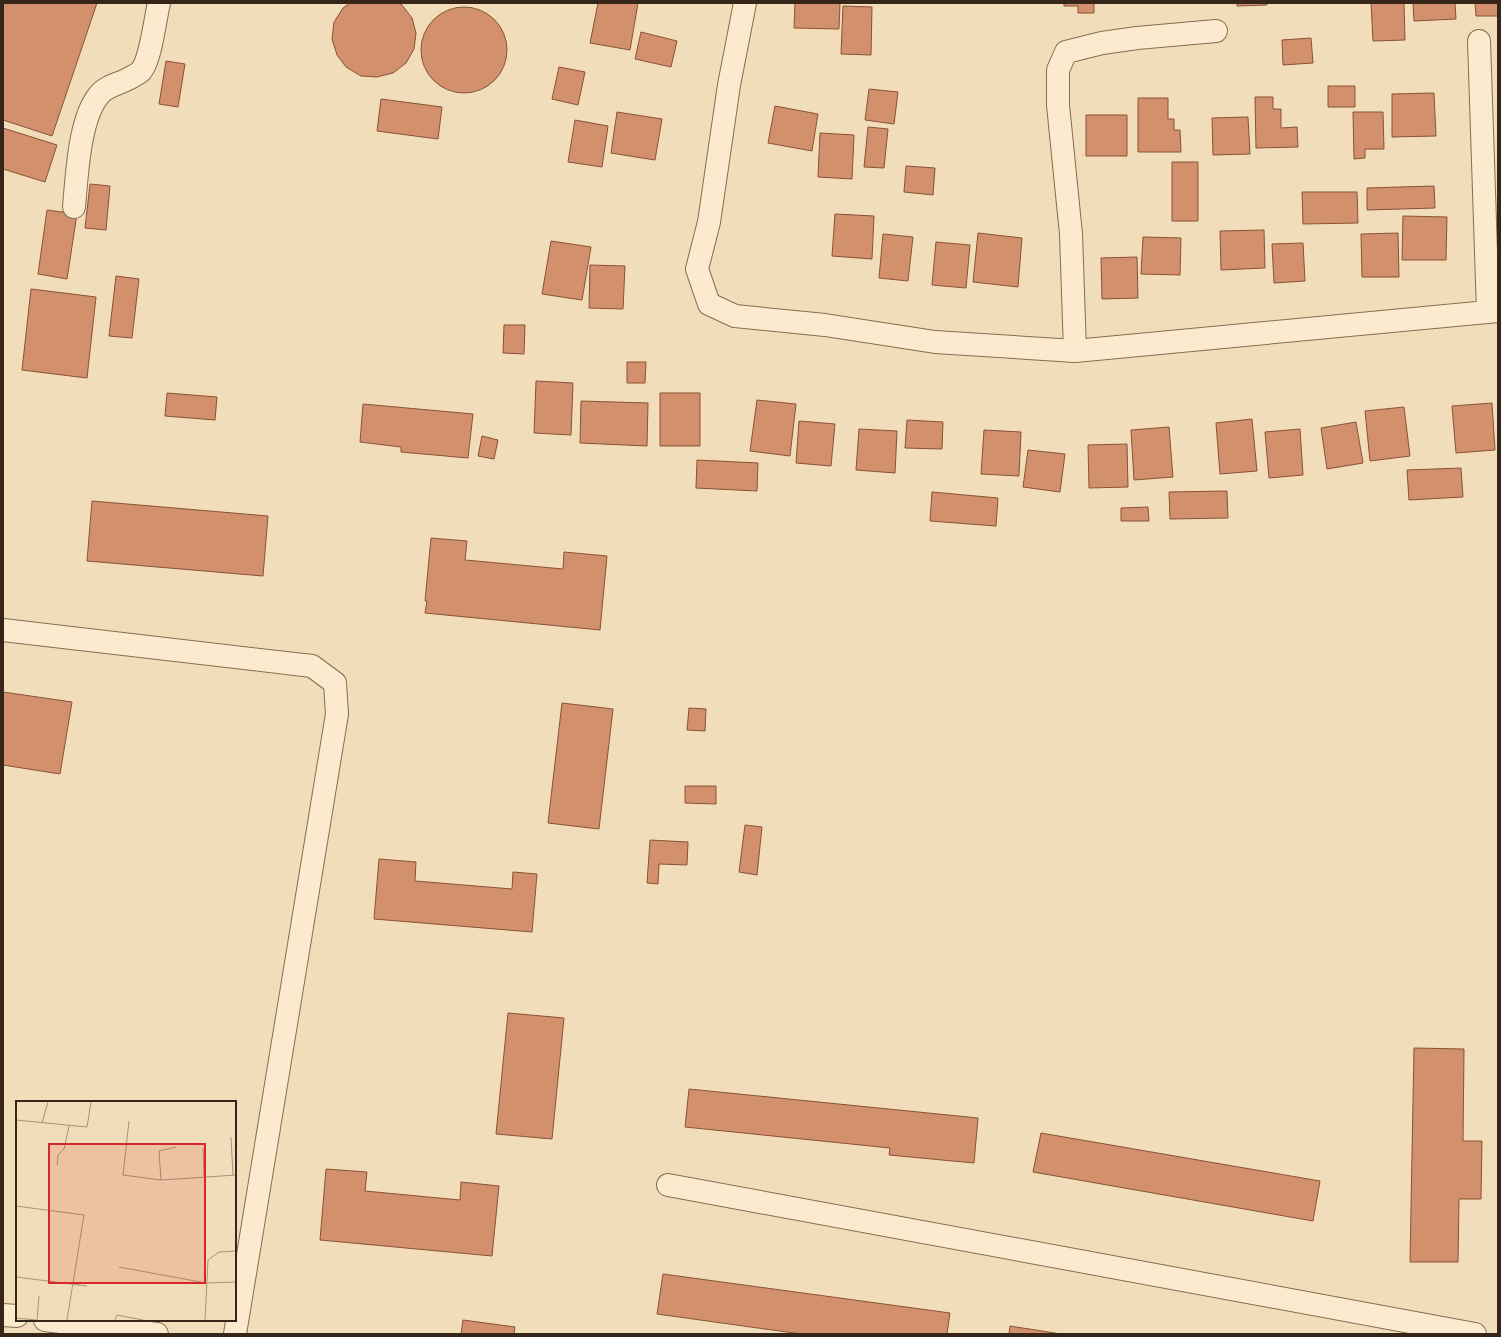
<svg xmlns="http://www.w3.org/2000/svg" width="1501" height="1337" font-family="Spectral,serif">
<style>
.building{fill:#d2906c;stroke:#895237}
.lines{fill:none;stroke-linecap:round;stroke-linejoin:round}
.minor-casing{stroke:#886c53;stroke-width:24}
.minor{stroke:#fbeacd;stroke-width:22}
.inset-road{fill:none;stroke:#a69379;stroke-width:1}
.view{fill:#d62828;fill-opacity:0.15;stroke:#d62828;stroke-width:2}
.inset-edge{fill:none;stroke:#362519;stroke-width:2}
</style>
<rect width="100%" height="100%" fill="#f1ddb9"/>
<path class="building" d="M 3,3 L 97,3 L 52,136 L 3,120 Z
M 350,3 L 399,3 L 402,5 L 412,18 L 416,33 L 414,49 L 406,63 L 393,73 L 377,77 L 361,76 L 346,67 L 337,55 L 332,39 L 334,22 L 343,8 Z
M 598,3 L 638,3 L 630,50 L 590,43 Z
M 795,3 L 840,3 L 839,29 L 794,28 Z
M 1064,3 L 1094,3 L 1094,13 L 1078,13 L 1078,6 L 1064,6 Z
M 1237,3 L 1267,3 L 1267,5 L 1237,6 Z
M 1371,3 L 1404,3 L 1405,40 L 1373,41 Z
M 1413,3 L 1455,3 L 1456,19 L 1414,21 Z
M 1475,3 L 1498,3 L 1498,16 L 1476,16 Z
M 843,6 L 872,7 L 871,55 L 841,54 Z
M421 50a43 43 0 1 1 86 0a43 43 0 1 1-86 0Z
M 641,32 L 677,41 L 671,67 L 635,59 Z
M 1311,38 L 1313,63 L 1283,65 L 1282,40 Z
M 166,61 L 185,64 L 178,107 L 159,104 Z
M 559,67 L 585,72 L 578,105 L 552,99 Z
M 1328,86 L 1355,86 L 1355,107 L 1328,107 Z
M 869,89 L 898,92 L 894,124 L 865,120 Z
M 1434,93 L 1436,136 L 1392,137 L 1392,94 Z
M 1255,97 L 1273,97 L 1273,109 L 1281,109 L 1281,128 L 1297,127 L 1298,147 L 1256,148 Z
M 1138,98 L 1168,98 L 1168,119 L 1174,119 L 1174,130 L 1180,130 L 1181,152 L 1138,152 Z
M 381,99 L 442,107 L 438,139 L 377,131 Z
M 775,106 L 818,114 L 812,151 L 768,143 Z
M 617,112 L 662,119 L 655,160 L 611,153 Z
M 1353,112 L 1383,112 L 1384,149 L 1365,149 L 1365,158 L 1354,159 Z
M 1086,115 L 1127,115 L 1127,156 L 1086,156 Z
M 1248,117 L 1250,154 L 1213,155 L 1212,118 Z
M 575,120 L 608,126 L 602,167 L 568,162 Z
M 868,127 L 888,129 L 884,168 L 864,167 Z
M 3,128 L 57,145 L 45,182 L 3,169 Z
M 820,133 L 854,135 L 852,179 L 818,177 Z
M 1172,162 L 1198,162 L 1198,221 L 1172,221 Z
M 906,166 L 935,168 L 933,195 L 904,192 Z
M 90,184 L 110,186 L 106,230 L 85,228 Z
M 1434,186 L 1435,208 L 1367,210 L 1367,188 Z
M 1302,192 L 1357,192 L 1358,223 L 1303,224 Z
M 47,210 L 77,214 L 67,279 L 38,274 Z
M 835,214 L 874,216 L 872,259 L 832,256 Z
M 1403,216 L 1447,217 L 1446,260 L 1402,260 Z
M 1264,230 L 1265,268 L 1221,270 L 1220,231 Z
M 978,233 L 1022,238 L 1018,287 L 973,282 Z
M 1398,233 L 1399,277 L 1362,277 L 1361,234 Z
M 883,234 L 913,237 L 908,281 L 879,278 Z
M 1143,237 L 1181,238 L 1180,275 L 1141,274 Z
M 551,241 L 591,247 L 582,300 L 542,294 Z
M 936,242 L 970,245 L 966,288 L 932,285 Z
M 1303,243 L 1305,281 L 1274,283 L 1272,244 Z
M 1137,257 L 1138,298 L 1102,299 L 1101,258 Z
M 590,265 L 625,266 L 623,309 L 589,308 Z
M 116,276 L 139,279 L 132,338 L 109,336 Z
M 31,289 L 96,297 L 87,378 L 22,370 Z
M 504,325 L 525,325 L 524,354 L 503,353 Z
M 627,362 L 646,362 L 645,383 L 627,383 Z
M 536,381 L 573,383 L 571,435 L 534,433 Z
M 167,393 L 217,397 L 215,420 L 165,416 Z
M 660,393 L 700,393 L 700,446 L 660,446 Z
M 757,400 L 796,404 L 790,456 L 750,451 Z
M 581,401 L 648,403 L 647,446 L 580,443 Z
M 1492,403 L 1495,450 L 1456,453 L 1452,406 Z
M 363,404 L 473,414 L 468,458 L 401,452 L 401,447 L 360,442 Z
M 1404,407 L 1410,456 L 1370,461 L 1365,411 Z
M 1252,419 L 1257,471 L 1220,474 L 1216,423 Z
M 907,420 L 943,422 L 942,449 L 905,448 Z
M 799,421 L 835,424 L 831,466 L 796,463 Z
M 1356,422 L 1363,463 L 1327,469 L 1321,428 Z
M 1169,427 L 1173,477 L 1134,480 L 1131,430 Z
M 859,429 L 897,431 L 895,473 L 856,470 Z
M 1300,429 L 1303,475 L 1269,478 L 1265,432 Z
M 984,430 L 1021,432 L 1019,476 L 981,474 Z
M 482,436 L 498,440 L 494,459 L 478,456 Z
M 1127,444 L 1128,487 L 1089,488 L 1088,445 Z
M 1028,450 L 1065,454 L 1060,492 L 1023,487 Z
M 697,460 L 758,463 L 757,491 L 696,488 Z
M 1461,468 L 1463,497 L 1409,500 L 1407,470 Z
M 1227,491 L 1228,518 L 1170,519 L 1169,492 Z
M 932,492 L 998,498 L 996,526 L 930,521 Z
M 92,501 L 268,516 L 263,576 L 87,561 Z
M 1148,507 L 1149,521 L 1121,521 L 1121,508 Z
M 431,538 L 467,541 L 465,560 L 563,569 L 564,552 L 607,556 L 600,630 L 425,613 L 427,601 L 425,601 Z
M 3,692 L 72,702 L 60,774 L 3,765 Z
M 562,703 L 613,709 L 599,829 L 548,823 Z
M 689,708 L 706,709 L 705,731 L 687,730 Z
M 685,786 L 716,786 L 716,804 L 685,803 Z
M 745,825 L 762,827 L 757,875 L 739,872 Z
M 650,840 L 688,842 L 687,865 L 659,864 L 658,884 L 647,883 Z
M 379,859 L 416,862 L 415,881 L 512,889 L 513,872 L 537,874 L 532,932 L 374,919 Z
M 508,1013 L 564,1018 L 552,1139 L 496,1134 Z
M 1414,1048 L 1464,1049 L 1463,1141 L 1482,1141 L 1481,1199 L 1459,1199 L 1458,1262 L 1410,1262 Z
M 689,1089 L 978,1118 L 974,1163 L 889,1155 L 890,1148 L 685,1127 Z
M 1041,1133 L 1320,1181 L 1313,1221 L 1033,1172 Z
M 326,1169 L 367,1172 L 365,1191 L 460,1200 L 461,1182 L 499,1186 L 492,1256 L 320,1240 Z
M 663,1274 L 950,1313 L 947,1334 L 801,1334 L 657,1314 Z
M 463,1320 L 515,1327 L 514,1334 L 461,1334 Z
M 1010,1326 L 1061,1334 L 1009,1334 Z"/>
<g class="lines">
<defs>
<path id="minor" d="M 745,3 L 729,85 L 709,222 L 697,269 L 709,304 L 735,316 L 825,325 L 935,342 L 1075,351 L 1498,311
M 1479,41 L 1488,312
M 74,207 C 77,175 79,119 99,95 C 106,86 119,84 128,79 C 132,77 138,74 141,71 C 151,59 155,19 159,3
M 1075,351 L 1071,234 L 1058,105 L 1058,70 L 1066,52 L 1102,43 L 1137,38 L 1216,31
M 3,630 L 312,666 L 335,683 L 337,714 L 235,1334
M 668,1185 L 1475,1334
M 3,1315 L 17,1316
M 45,1320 L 157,1334"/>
</defs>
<use href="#minor" class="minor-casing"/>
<use href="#minor" class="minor"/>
</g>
<g transform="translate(16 1101)">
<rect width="220" height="220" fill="#f1ddb9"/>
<path class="inset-road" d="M 0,19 L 71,26 L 75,1M 113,20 L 107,74 L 145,79 L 220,74M 26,22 L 32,1M 215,36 L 217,74M 187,47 L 188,75M 41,64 L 42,54 L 48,48 L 53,25M 145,79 L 143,50 L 160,46M 0,105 L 68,114 L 51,219M 103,166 L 190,182 L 220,181M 0,176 L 71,185M 0,217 L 20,219M 21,219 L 23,195M 99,219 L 101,214 L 127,219M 189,219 L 192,159 L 203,151 L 220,150"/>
<path class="view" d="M 33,43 L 189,43 L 189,182 L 33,182 Z"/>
<rect width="220" height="220" class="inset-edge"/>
</g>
<rect width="1501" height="1337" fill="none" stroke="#362519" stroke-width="8"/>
</svg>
